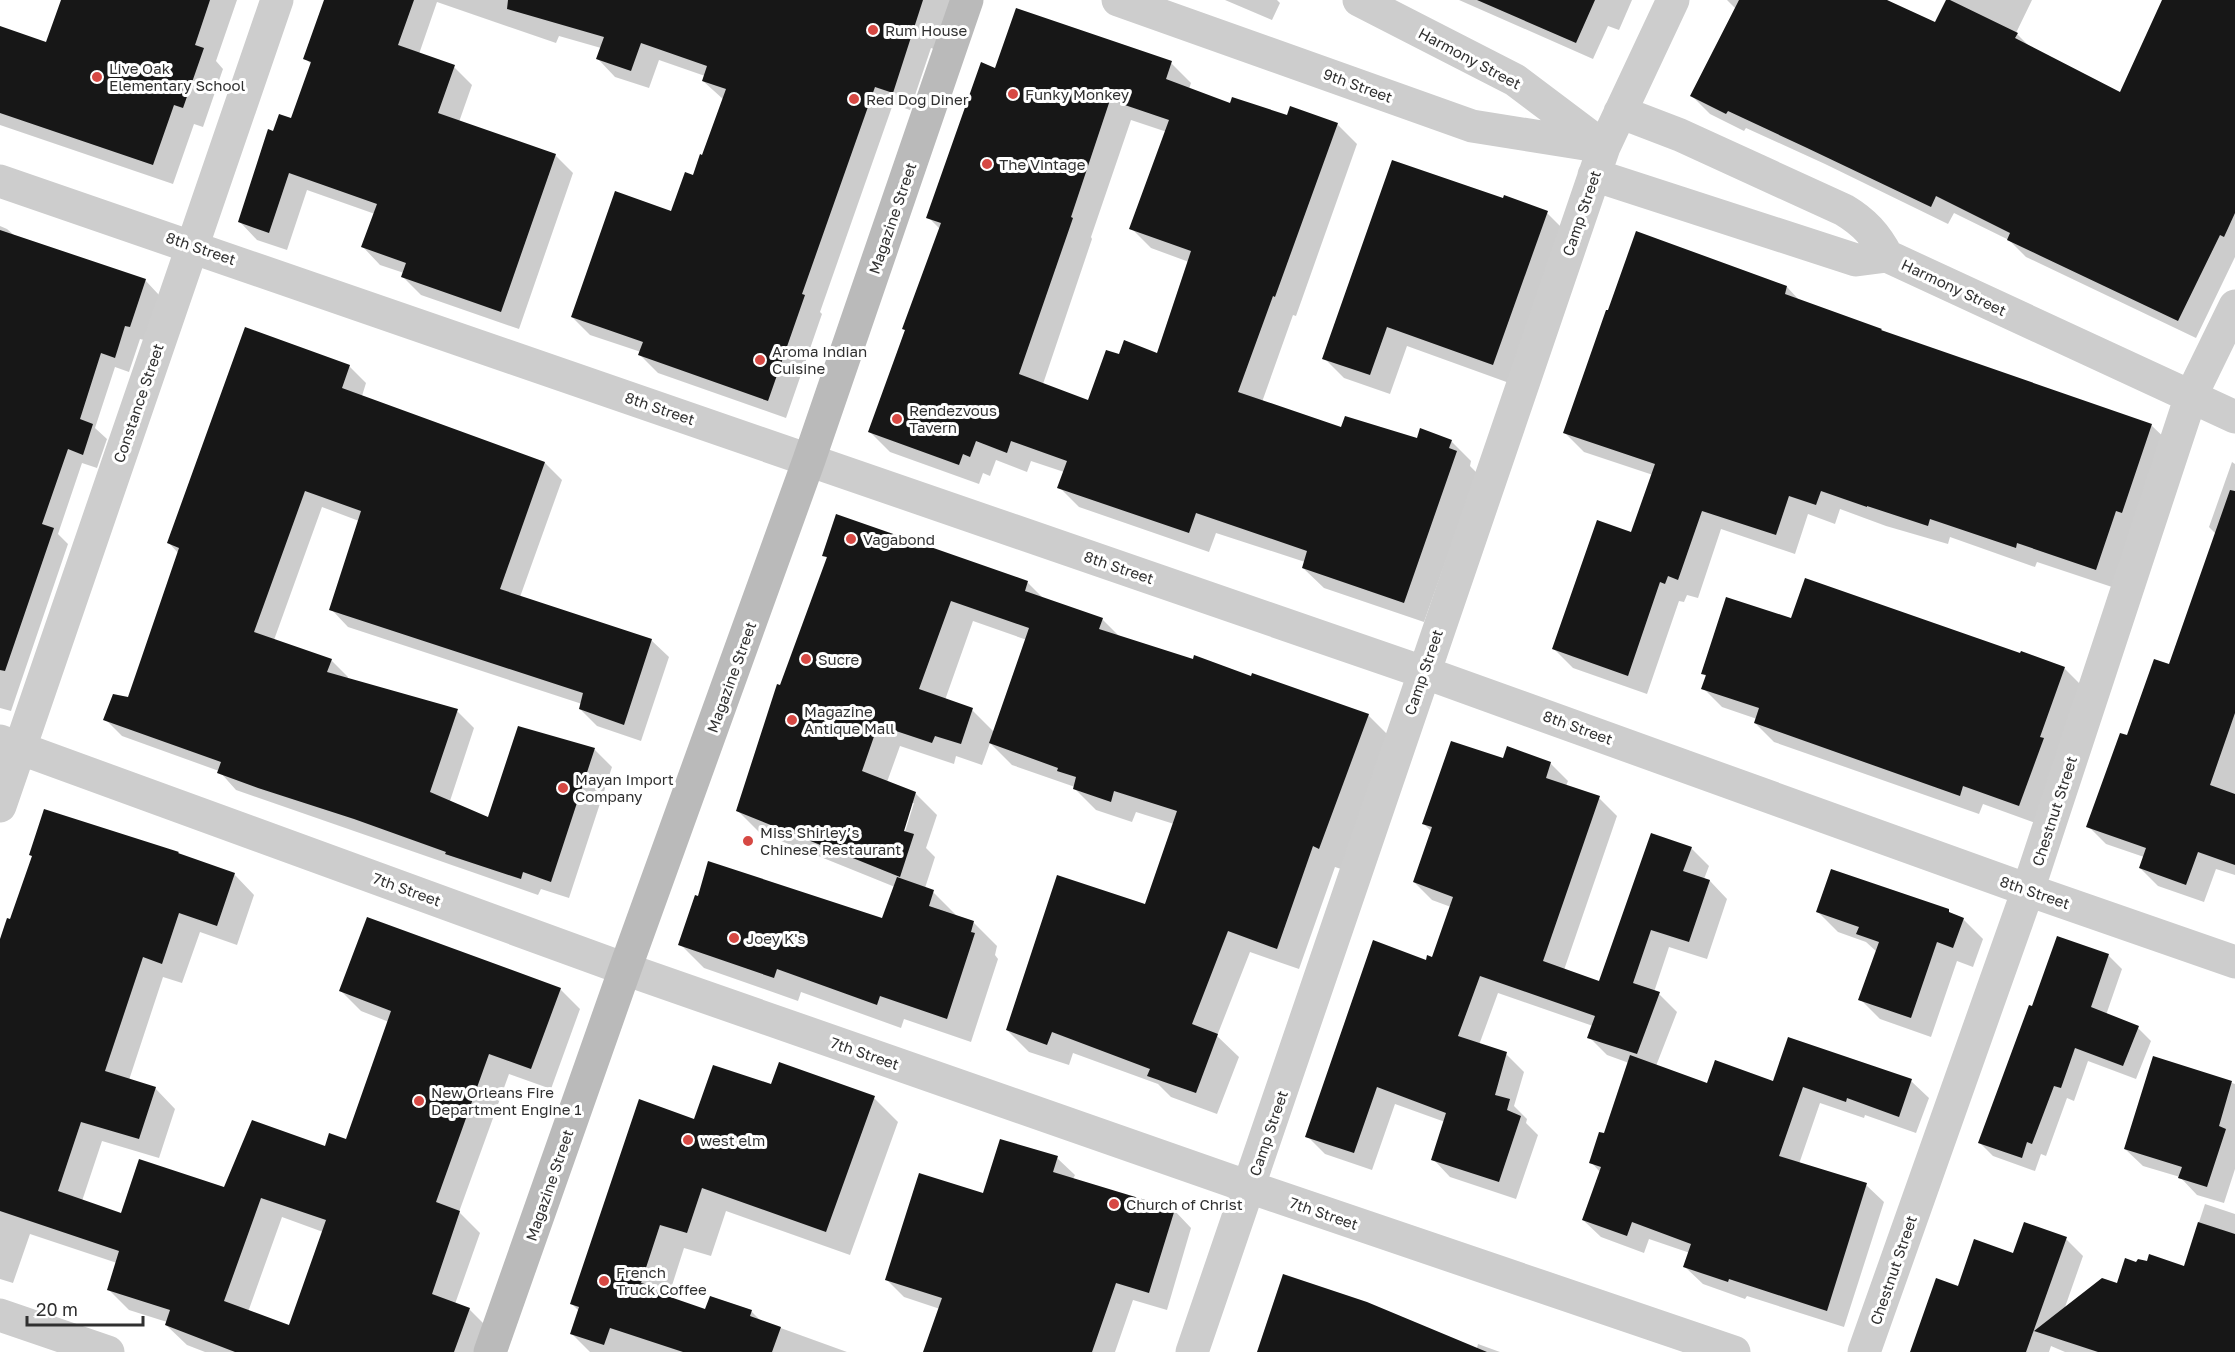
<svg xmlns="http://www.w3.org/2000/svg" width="2235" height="1352" font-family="'Golos Text',sans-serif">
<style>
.shadow{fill:#0003;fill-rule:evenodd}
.building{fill:#171717;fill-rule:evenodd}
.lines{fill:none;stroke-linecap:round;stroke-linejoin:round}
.street{stroke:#cdcdcd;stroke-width:33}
.secondary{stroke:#bababa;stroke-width:33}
.poi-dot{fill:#d64843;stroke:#fff;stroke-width:2}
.labels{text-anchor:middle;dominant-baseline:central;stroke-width:6;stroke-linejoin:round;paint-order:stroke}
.poi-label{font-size:15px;fill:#303030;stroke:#fff;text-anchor:start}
.street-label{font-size:15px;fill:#303030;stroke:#fff}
</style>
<rect width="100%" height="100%" fill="#fff"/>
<path class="shadow" d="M 72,0 L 237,0 L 216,61 L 223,69 L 203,127 L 194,124 L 173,184 L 0,125 L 0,28 L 47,44 Z
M 326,0 L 951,0 L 936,50 L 931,48 L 910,110 L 893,104 L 820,312 L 822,314 L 786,418 L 658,373 L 640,355 L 641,352 L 590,335 L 572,317 L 672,213 L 703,157 L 724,100 L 703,81 L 705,76 L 659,60 L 649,88 L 615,77 L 598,59 L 601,48 L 559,36 L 556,43 L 437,2 L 419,54 L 454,67 L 472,85 L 459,122 L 555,155 L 573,173 L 519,329 L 421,295 L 403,277 L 404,273 L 380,265 L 363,247 L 375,214 L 307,190 L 287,250 L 257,240 L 240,222 L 274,133 L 292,120 L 312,65 L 305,58 Z
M 1225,0 L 1277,0 L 1280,3 L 1272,20 Z
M 1459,0 L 1632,0 L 1619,30 L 1608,26 L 1593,59 Z
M 1727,0 L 1886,0 L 1936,24 L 1950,0 L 2032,0 L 2016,33 L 2031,48 L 2120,94 L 2163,0 L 2235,0 L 2235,257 L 2196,338 L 2026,257 L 2009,240 L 1954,213 L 1948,224 L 1825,164 L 1746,128 L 1744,131 L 1710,114 L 1692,96 L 1736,9 Z
M 1171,63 L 1191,83 L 1189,89 L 1231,105 L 1288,117 L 1337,124 L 1357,144 L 1296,316 L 1293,315 L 1262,402 L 1342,429 L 1418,440 L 1451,441 L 1471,461 L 1470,466 L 1477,473 L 1424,622 L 1324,588 L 1303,568 L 1305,562 L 1216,533 L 1209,552 L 1079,507 L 1059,487 L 1064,472 L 1031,461 L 1027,472 L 996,460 L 990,476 L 983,473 L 979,484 L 890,452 L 870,432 L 940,229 L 928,217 L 996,70 ZM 1131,120 L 1167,132 L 1131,228 L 1151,248 L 1189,262 L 1158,355 L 1120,356 L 1089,402 L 1043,384 L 1092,239 L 1091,237 Z
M 1547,213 L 1566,232 L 1512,384 L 1407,346 L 1390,394 L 1344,378 L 1324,358 Z
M 0,226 L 7,229 L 15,236 L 145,280 L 159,295 L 144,340 L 140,339 L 129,372 L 115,367 L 95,428 L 107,439 L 97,468 L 82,463 L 58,534 L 68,544 L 11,711 L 0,708 Z
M 1787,287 L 1800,301 L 1881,330 L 1885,333 L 2151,425 L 2171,444 L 2115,588 L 2037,562 L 2035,567 L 1950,537 L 1948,544 L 1886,526 L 1840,509 L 1835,524 L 1808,514 L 1795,554 L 1721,529 L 1698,598 L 1687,595 L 1684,602 L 1679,601 L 1647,694 L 1573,668 L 1554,649 L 1632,534 L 1653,475 L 1584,452 L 1565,433 Z
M 349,366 L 366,383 L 362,396 L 545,463 L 562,480 L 520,597 L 651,640 L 669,657 L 641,741 L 597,726 L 580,709 L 582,704 L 348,627 L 331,609 L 359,521 L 322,507 L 274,640 L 331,660 L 348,677 L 347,679 L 457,711 L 474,728 L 450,801 L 489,819 L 519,728 L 595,750 L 612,767 L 569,898 L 541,889 L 538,895 L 236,790 L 219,771 L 122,736 L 105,719 L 129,699 L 179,554 L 169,543 Z
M 2232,462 L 2235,464 L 2235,875 L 2216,869 L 2204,902 L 2158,886 L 2140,868 L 2144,857 L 2106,844 L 2088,826 L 2128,737 L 2169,666 L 2216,534 L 2209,527 Z
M 824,555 L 1027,582 L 1045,600 L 1102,619 L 1120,637 L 1368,715 L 1390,737 L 1341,869 L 1335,867 L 1299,969 L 1250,952 L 1217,1036 L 1239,1057 L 1217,1114 L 1171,1097 L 1158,1084 L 1073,1053 L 1069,1065 L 1029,1052 L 1007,1030 L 1146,906 L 1174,824 L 1136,812 L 1132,822 L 1096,810 L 1075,789 L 1075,787 L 1012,765 L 990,743 L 982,765 L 956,756 L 954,764 L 900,746 L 887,782 L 915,793 L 937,815 L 926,848 L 935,857 L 925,888 L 933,892 L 957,916 L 973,922 L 997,946 L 995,955 L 998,959 L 971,1042 L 904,1019 L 901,1028 L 801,992 L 798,1001 L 704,968 L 680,944 L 883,920 L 895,887 L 759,832 L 738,811 L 828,559 ZM 973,621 L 1027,640 L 994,732 L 972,710 L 945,700 ZM 911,803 L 914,803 L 903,838 L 900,837 Z
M 1792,620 L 2021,655 L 2064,668 L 2083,687 L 2038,824 L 1983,804 L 1979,814 L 1774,742 L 1755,723 L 1757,719 L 1722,707 L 1703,688 L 1707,677 L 1702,673 Z
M 1504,760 L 1550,763 L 1568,781 L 1566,786 L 1599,798 L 1617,816 L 1564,970 L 1600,983 L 1691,848 L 1709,866 L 1704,879 L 1710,881 L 1727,899 L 1707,959 L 1669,947 L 1654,992 L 1659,994 L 1677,1012 L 1656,1066 L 1708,1085 L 1911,1081 L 1929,1098 L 1916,1133 L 1865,1115 L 1864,1118 L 1820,1103 L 1799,1164 L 1866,1185 L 1884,1202 L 1844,1327 L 1747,1296 L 1745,1299 L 1703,1284 L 1685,1267 L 1690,1253 L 1649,1239 L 1644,1253 L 1601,1237 L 1583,1220 L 1600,1172 L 1591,1162 L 1604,1135 L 1629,1063 L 1607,1055 L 1589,1037 L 1593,1026 L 1498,993 L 1479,1045 L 1506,1054 L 1524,1072 L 1514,1106 L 1527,1119 L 1526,1123 L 1538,1135 L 1516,1199 L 1450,1177 L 1433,1159 L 1445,1122 L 1395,1104 L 1372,1170 L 1325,1154 L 1307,1136 L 1427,962 L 1433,959 L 1451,907 L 1432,900 L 1414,882 L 1432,832 L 1423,823 Z
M 45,811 L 178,853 L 181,856 L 234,874 L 254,895 L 237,945 L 200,932 L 182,983 L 163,977 L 129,1080 L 155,1088 L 175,1109 L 159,1158 L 102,1141 L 82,1201 L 122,1215 L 225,1189 L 326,1147 L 347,1141 L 389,1022 L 361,1011 L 340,990 L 560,989 L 580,1009 L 551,1089 L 509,1074 L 459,1212 L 480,1233 L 455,1304 L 469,1309 L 490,1330 L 482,1352 L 205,1352 L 187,1345 L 166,1325 L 167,1322 L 129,1310 L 109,1290 L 117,1263 L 30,1234 L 13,1283 L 0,1279 L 0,944 L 11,921 L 33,857 ZM 282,1217 L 323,1232 L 290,1327 L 248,1312 Z
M 1948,911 L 1953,916 L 1963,919 L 1983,939 L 1973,967 L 1957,961 L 1931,1037 L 1880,1019 L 1860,999 L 1877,952 L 1866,942 L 1838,932 L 1818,912 Z
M 2058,938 L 2109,956 L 2122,969 L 2106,1015 L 2138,1028 L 2151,1041 L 2136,1079 L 2088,1061 L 2074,1101 L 2067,1098 L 2046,1156 L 2041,1154 L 2035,1171 L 1993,1156 L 1980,1143 L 2033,1008 Z
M 2154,1058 L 2235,1084 L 2235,1169 L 2224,1203 L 2197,1195 L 2180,1177 L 2143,1166 L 2125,1149 Z
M 771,1086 L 874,1098 L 898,1122 L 850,1255 L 726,1211 L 711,1256 L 684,1248 L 668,1298 L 706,1310 L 751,1311 L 761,1321 L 847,1352 L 590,1352 L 572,1334 L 579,1311 L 571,1303 L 695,1120 Z
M 1057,1158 L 1075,1175 L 1073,1179 L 1174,1210 L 1191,1228 L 1167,1310 L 1133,1300 L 1115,1352 L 925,1352 L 940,1309 L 904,1297 L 887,1280 L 984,1195 Z
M 2205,1204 L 2235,1214 L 2235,1352 L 2065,1352 L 2051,1346 L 2049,1352 L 1912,1352 L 1959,1288 L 2014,1254 L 2066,1239 L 2083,1256 L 2064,1310 L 2118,1285 L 2137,1263 L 2184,1268 Z
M 1478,1344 L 1500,1352 L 1259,1352 L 1477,1348 Z"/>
<path class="building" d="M 61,0 L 210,0 L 195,45 L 204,48 L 183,108 L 174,105 L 153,165 L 0,113 L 0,26 L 46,42 Z
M 324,0 L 414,0 L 398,45 L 455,65 L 438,113 L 556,154 L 501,312 L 401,277 L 406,263 L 361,247 L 377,204 L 289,173 L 269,233 L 238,222 L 268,129 L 273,131 L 279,114 L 291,118 L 311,62 L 303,59 Z
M 508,0 L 923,0 L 893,93 L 875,87 L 802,294 L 805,295 L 768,401 L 638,355 L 643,342 L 571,317 L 615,191 L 671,211 L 685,172 L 693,175 L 700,154 L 702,155 L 726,89 L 702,81 L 707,66 L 641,43 L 631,71 L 596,59 L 604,37 L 507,9 Z
M 1477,0 L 1595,0 L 1576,43 Z
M 1739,0 L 1887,0 L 1935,22 L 1946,0 L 1950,0 L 2018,33 L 2015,38 L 2120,92 L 2162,0 L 2235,0 L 2235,213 L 2224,237 L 2220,235 L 2178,321 L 2007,240 L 2010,233 L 1936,196 L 1931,207 L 1805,147 L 1728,111 L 1726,114 L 1690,96 Z
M 1016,8 L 1172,61 L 1166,79 L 1230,103 L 1232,97 L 1287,115 L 1290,106 L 1338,123 L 1275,297 L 1273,296 L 1238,392 L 1341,427 L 1345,416 L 1417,438 L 1420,428 L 1452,440 L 1449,448 L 1457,451 L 1404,603 L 1302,568 L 1307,551 L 1196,513 L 1189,533 L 1057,488 L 1067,461 L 1011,441 L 1007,453 L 976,441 L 970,457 L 963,454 L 959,465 L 868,432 L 905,330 L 902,329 L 941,223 L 926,218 L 981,62 L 995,68 ZM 1110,100 L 1169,120 L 1129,229 L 1191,251 L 1157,353 L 1124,340 L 1119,354 L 1106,350 L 1088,400 L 1019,374 L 1073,218 L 1071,217 Z
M 1392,160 L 1503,198 L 1504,195 L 1548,211 L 1493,365 L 1387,327 L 1370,375 L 1322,359 Z
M 0,230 L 146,279 L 130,327 L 125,326 L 115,358 L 101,353 L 80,419 L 93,424 L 83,455 L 68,449 L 42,524 L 54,528 L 5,671 L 0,670 Z
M 1636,231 L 1787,286 L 1785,294 L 1882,329 L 1881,330 L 2152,424 L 2122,513 L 2116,511 L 2096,570 L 2017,543 L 2016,548 L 1930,519 L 1928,526 L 1867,506 L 1867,507 L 1821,491 L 1816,505 L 1789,496 L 1776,535 L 1702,511 L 1678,580 L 1668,576 L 1665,584 L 1660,582 L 1628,676 L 1552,649 L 1597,520 L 1631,532 L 1655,464 L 1563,433 L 1606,310 L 1608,310 Z
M 245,327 L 350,365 L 342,388 L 545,462 L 500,589 L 652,639 L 624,725 L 579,709 L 583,693 L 329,610 L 361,511 L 305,491 L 254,632 L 332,659 L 327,672 L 458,709 L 430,792 L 488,817 L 518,726 L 595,748 L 551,882 L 523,872 L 521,879 L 445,854 L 446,852 L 354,819 L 258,788 L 217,773 L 221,762 L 103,720 L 113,694 L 128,697 L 139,665 L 179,548 L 167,543 Z
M 2230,490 L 2235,491 L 2235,713 L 2210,785 L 2235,794 L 2235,865 L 2198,852 L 2186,885 L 2139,868 L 2146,848 L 2086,827 L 2120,733 L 2127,735 L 2154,659 L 2169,664 Z
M 836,514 L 1028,581 L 1025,591 L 1103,618 L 1099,629 L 1193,659 L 1194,655 L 1251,676 L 1252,673 L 1369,714 L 1319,849 L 1313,846 L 1277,949 L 1228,931 L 1192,1024 L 1218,1034 L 1196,1093 L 1147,1076 L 1150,1069 L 1052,1032 L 1047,1045 L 1006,1030 L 1057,875 L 1145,904 L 1177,811 L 1114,791 L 1111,802 L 1073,789 L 1076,777 L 1057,771 L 1058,768 L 989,743 L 1029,628 L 951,601 L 919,689 L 973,708 L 961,744 L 935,736 L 932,743 L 878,725 L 862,771 L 916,792 L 904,831 L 914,834 L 900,877 L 736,811 L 777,684 L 780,685 L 827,557 L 822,556 Z
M 1805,578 L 2020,653 L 2021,651 L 2065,667 L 2040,737 L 2044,738 L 2019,806 L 1963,786 L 1960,796 L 1754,723 L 1759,708 L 1701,689 L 1706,675 L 1701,674 L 1726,597 L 1791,618 Z
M 1451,741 L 1503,758 L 1507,746 L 1551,762 L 1546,778 L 1600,796 L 1543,961 L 1599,981 L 1651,833 L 1692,847 L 1683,871 L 1710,880 L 1689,942 L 1651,930 L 1633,983 L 1660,992 L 1637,1054 L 1587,1038 L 1595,1016 L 1480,976 L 1458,1036 L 1507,1052 L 1495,1095 L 1510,1099 L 1507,1110 L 1521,1116 L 1499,1182 L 1431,1160 L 1446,1113 L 1377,1087 L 1354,1153 L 1305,1137 L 1373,940 L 1426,960 L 1427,955 L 1432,957 L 1453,897 L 1413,882 L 1432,827 L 1422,824 Z
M 44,809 L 179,852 L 178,853 L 235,873 L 217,926 L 179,913 L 162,964 L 143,957 L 105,1071 L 156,1087 L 139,1139 L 81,1122 L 58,1191 L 121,1213 L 139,1159 L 224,1187 L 252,1120 L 325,1146 L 329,1133 L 346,1139 L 391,1011 L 339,991 L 367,917 L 561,988 L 531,1069 L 489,1054 L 436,1202 L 460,1211 L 432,1294 L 470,1308 L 454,1352 L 235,1352 L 165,1325 L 170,1310 L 107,1290 L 119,1251 L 0,1211 L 0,939 L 7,918 L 10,919 L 32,856 L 29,855 ZM 261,1198 L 326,1220 L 289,1325 L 224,1301 Z
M 708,861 L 882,918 L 897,877 L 934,890 L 929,906 L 974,921 L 971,932 L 975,933 L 947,1019 L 880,996 L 877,1005 L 777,969 L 774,978 L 678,945 L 695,895 L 698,896 Z
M 1831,869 L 1949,909 L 1949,912 L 1964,918 L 1953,948 L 1937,942 L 1911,1018 L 1858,1000 L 1879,942 L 1856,934 L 1859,927 L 1816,912 Z
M 2057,936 L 2109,954 L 2091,1007 L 2139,1026 L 2123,1066 L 2075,1048 L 2061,1088 L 2054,1086 L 2032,1144 L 2027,1142 L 2022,1158 L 1978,1143 L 2029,1005 L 2032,1006 Z
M 1788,1037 L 1912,1079 L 1899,1117 L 1847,1098 L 1846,1102 L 1803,1087 L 1779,1156 L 1867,1183 L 1827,1311 L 1729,1279 L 1728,1282 L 1683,1267 L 1691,1244 L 1632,1222 L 1627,1236 L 1582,1220 L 1601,1167 L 1589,1163 L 1599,1132 L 1604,1133 L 1630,1055 L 1707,1083 L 1715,1060 L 1773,1081 Z
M 2153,1056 L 2232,1081 L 2219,1126 L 2226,1129 L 2207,1187 L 2178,1178 L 2182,1167 L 2124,1149 Z
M 779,1062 L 875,1096 L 826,1232 L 702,1188 L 687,1233 L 660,1225 L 641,1283 L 652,1286 L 650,1290 L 705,1309 L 710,1296 L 752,1310 L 750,1316 L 781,1327 L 772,1352 L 683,1352 L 610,1328 L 604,1345 L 570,1334 L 579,1307 L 570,1304 L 639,1099 L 694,1119 L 713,1065 L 771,1084 Z
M 1000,1139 L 1058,1156 L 1053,1172 L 1175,1209 L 1149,1293 L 1116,1283 L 1092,1352 L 923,1352 L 942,1298 L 885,1280 L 919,1173 L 983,1193 Z
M 2024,1222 L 2067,1237 L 2026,1352 L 1910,1352 L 1936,1278 L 1958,1286 L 1974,1239 L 2013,1253 Z
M 2198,1222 L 2235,1234 L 2235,1352 L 2098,1352 L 2034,1331 L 2102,1278 L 2117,1283 L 2125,1258 L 2136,1262 L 2138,1259 L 2147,1261 L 2149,1254 L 2184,1266 Z
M 1283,1274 L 1367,1302 L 1487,1352 L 1257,1352 Z"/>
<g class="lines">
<path class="street" d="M 1118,0 L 1472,126 L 1604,147
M 1359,0 L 1515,80 L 1600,144
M 1620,112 L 1680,135 L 1844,210 C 1864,222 1876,235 1887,256
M 1594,175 L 1856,260 L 1887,256 L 2235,417
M 0,181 L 1423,672 L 2028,890 L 2235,962
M 0,741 L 625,969 L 1249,1187 L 1734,1352
M 0,806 L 277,0
M 0,1315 L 108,1352
M 1192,1352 L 1604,147 L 1673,0
M 1864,1352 L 2028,890 L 2191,396 L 2235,306"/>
<path class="secondary" d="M 490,1352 L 625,969 L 809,460 L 967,0"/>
</g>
<g class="poi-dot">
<circle cx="873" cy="30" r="6"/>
<circle cx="97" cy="77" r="6"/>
<circle cx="1013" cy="94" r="6"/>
<circle cx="854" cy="99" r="6"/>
<circle cx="987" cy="164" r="6"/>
<circle cx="760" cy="360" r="6"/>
<circle cx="897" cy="419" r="6"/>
<circle cx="851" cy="539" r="6"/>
<circle cx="806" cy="659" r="6"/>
<circle cx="792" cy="720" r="6"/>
<circle cx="563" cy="788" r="6"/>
<circle cx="748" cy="841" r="6"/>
<circle cx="734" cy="938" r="6"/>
<circle cx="419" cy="1101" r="6"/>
<circle cx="688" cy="1140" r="6"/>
<circle cx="1114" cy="1204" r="6"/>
<circle cx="604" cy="1281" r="6"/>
</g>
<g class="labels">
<g class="poi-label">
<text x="885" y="30">Rum House</text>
<text x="109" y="68">Live Oak<tspan x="109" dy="17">Elementary School</tspan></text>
<text x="1025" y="94">Funky Monkey</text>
<text x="866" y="99">Red Dog Diner</text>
<text x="999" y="164">The Vintage</text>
<text x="772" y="351">Aroma Indian<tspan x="772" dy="17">Cuisine</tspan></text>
<text x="909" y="410">Rendezvous<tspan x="909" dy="17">Tavern</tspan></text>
<text x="863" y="539">Vagabond</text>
<text x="818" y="659">Sucre</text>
<text x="804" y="711">Magazine<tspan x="804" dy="17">Antique Mall</tspan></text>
<text x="575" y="779">Mayan Import<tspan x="575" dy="17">Company</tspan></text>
<text x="760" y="832">Miss Shirley’s<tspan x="760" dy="17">Chinese Restaurant</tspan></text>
<text x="746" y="938">Joey K's</text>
<text x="431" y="1092">New Orleans Fire<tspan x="431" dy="17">Department Engine 1</tspan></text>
<text x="700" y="1140">west elm</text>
<text x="1126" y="1204">Church of Christ</text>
<text x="616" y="1272">French<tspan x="616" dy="17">Truck Coffee</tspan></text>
</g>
<g class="street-label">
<text transform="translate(1470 58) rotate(28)">Harmony Street</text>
<text transform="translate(1358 85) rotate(20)">9th Street</text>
<text transform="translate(1581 213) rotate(-71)">Camp Street</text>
<text transform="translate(892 218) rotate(-71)">Magazine Street</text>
<text transform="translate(201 248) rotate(19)">8th Street</text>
<text transform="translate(1954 287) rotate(25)">Harmony Street</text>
<text transform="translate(138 403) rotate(-71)">Constance Street</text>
<text transform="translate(660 408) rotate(19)">8th Street</text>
<text transform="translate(1119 567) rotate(19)">8th Street</text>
<text transform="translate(1423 672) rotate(-71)">Camp Street</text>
<text transform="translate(731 677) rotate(-70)">Magazine Street</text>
<text transform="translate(1578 727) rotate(20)">8th Street</text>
<text transform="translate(2054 811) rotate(-72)">Chestnut Street</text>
<text transform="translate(407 889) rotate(20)">7th Street</text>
<text transform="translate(2035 892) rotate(19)">8th Street</text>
<text transform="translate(865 1053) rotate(19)">7th Street</text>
<text transform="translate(1268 1133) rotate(-71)">Camp Street</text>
<text transform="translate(549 1185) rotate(-71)">Magazine Street</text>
<text transform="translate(1324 1213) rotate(19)">7th Street</text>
<text transform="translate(1893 1270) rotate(-71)">Chestnut Street</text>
</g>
</g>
<path d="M27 1316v9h116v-9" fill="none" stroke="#303030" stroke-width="3"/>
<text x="36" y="1316" font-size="18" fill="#303030" stroke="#ffffff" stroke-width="4.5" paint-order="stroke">20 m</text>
</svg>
